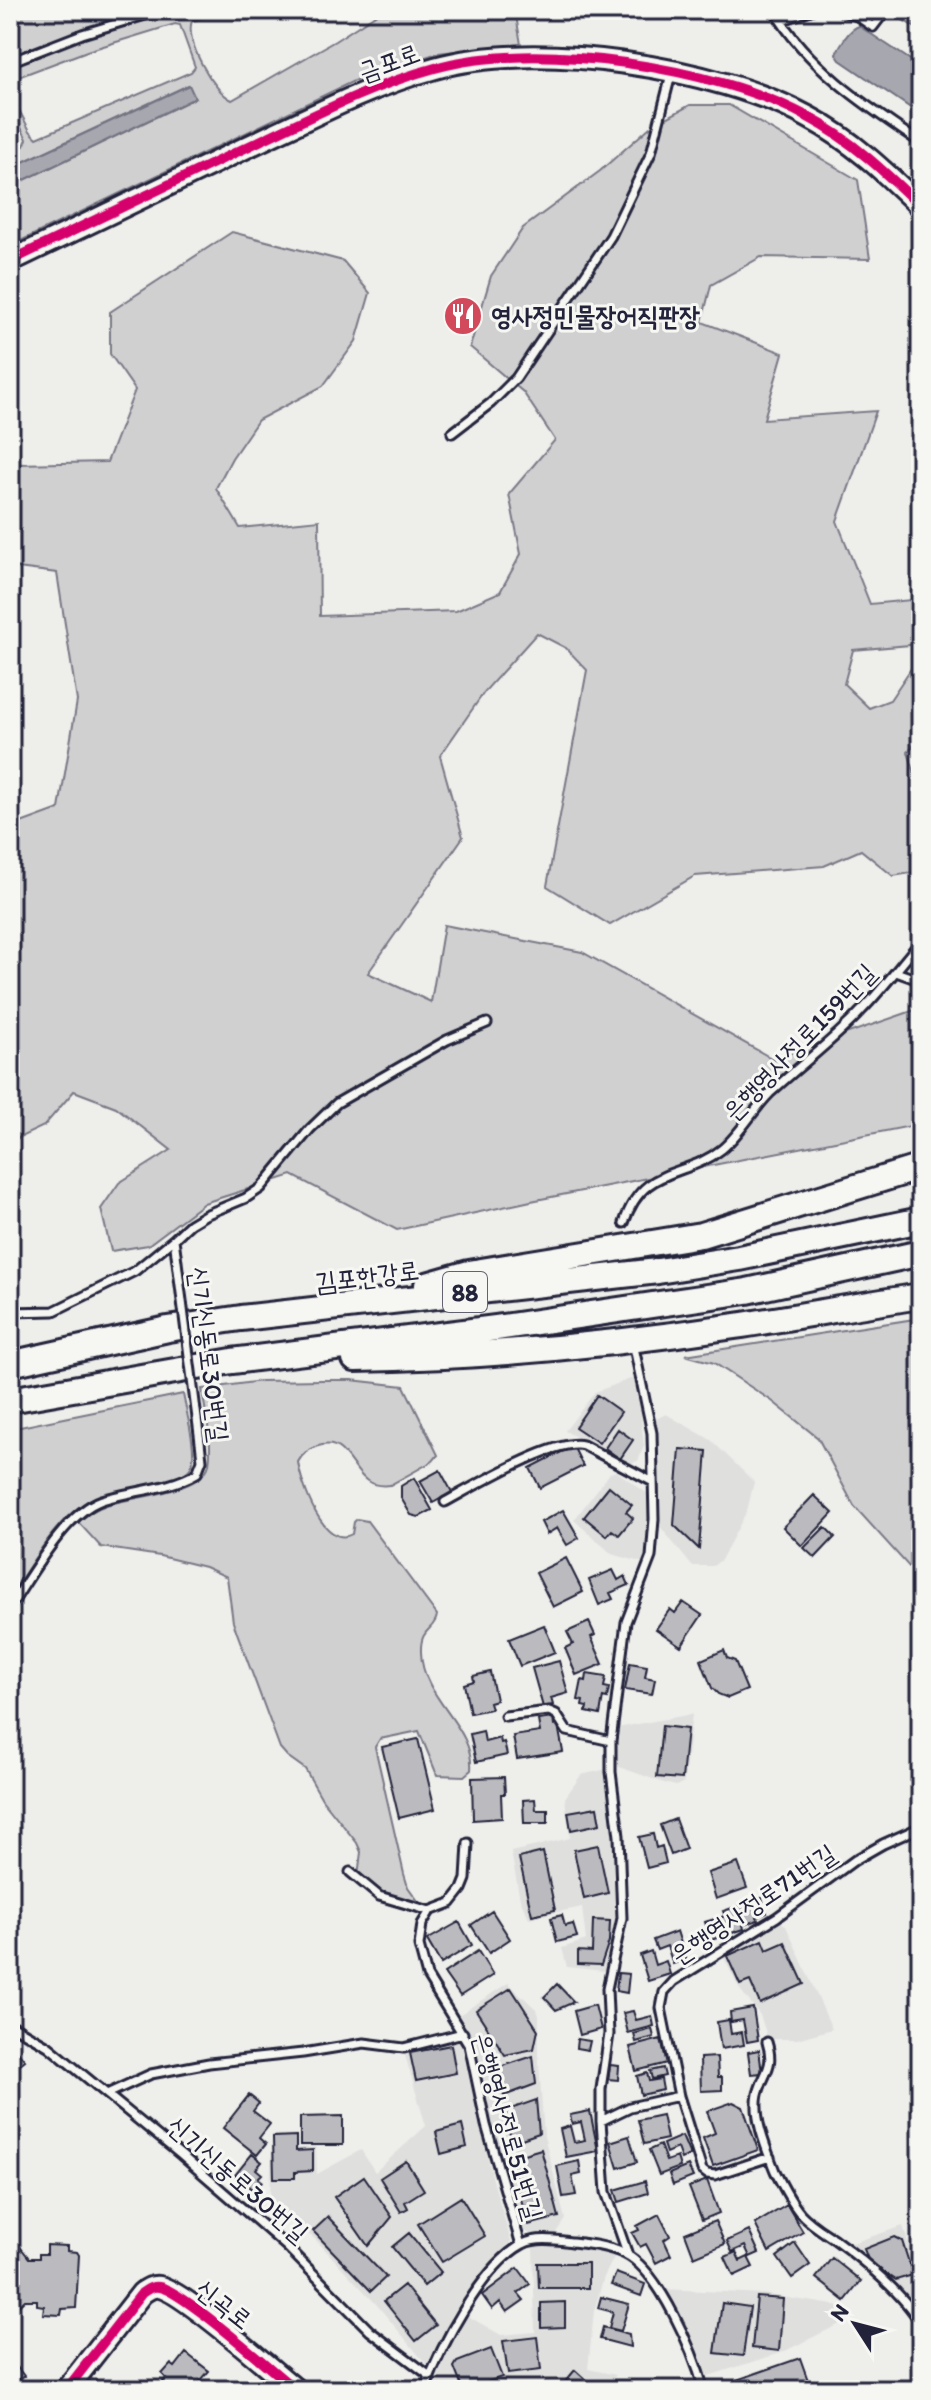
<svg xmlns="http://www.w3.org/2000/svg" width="931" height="2400" font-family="Itim,'Poor Story',sans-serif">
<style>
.built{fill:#dfdfde}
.green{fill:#d0d0d1;stroke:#797986;stroke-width:2}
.water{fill:#a7a7af;stroke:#727281;stroke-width:2}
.building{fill:#bbbbbf;stroke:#22223b;stroke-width:2}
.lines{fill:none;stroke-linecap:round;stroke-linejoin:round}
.lane-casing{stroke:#22223b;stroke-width:13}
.secondary-casing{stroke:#22223b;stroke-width:26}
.highway-casing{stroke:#22223b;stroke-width:30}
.lane{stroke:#f6f6f2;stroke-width:7}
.secondary{stroke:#f6f6f2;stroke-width:20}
.highway{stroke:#f6f6f2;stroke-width:24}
.lane-bridge-casing{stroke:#22223b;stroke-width:13;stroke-linecap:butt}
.lane-bridge{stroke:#f6f6f2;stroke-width:7}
.cycleway-casing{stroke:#f6f6f2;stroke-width:15}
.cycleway{stroke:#d6006c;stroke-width:10}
.labels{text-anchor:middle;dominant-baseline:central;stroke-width:6;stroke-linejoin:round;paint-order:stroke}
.shield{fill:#f6f6f2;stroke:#626272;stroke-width:2}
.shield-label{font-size:24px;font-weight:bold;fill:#22223b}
.street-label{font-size:26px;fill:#22223b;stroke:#f6f6f2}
.poi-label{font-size:26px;font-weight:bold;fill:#22223b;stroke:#f6f6f2;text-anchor:start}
</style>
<rect width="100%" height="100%" fill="#eeeeeb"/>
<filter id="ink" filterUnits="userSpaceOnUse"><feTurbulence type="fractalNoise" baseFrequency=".0125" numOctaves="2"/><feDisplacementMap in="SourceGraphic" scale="16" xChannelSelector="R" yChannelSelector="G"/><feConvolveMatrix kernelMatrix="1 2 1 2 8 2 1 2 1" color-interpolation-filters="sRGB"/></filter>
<g filter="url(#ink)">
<path class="built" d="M 633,1378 L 640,1407 L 644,1446 L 638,1461 L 628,1464 L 565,1431 L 595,1392 Z
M 666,1414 L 711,1440 L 754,1482 L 747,1511 L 721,1560 L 713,1566 L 692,1566 L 658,1524 L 656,1419 Z
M 616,1471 L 648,1494 L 649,1529 L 644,1563 L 612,1554 L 574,1520 L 610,1473 Z
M 692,1714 L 684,1782 L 676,1786 L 664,1783 L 614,1765 L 617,1728 Z
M 607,1769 L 614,1829 L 613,1871 L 616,1925 L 604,1971 L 567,1967 L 562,1948 L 586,1940 L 582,1907 L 529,1918 L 520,1899 L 511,1852 L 570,1838 L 565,1798 L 581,1775 Z
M 780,1921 L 786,1926 L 832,2029 L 797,2039 L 768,2039 L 760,2015 L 739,1988 L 722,1954 Z
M 508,1983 L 536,2009 L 539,2015 L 539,2064 L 544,2136 L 565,2219 L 555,2234 L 532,2235 L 523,2230 L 493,2127 L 476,2043 L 459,2015 Z
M 460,2039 L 493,2180 L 511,2241 L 453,2314 L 427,2365 L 377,2305 L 314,2238 L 277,2213 L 270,2197 L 272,2135 L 297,2134 L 298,2148 L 316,2147 L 317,2174 L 361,2150 L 375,2172 L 426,2126 L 404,2052 Z
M 903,2226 L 921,2284 L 921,2293 L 908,2299 L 846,2245 Z
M 554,2246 L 596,2250 L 615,2255 L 604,2277 L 594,2311 L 588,2369 L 616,2375 L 603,2390 L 431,2390 L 442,2360 L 466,2315 L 501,2335 L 535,2332 L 533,2247 Z
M 664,2289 L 763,2294 L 846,2307 L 848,2320 L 781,2353 L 705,2377 L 689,2332 Z"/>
<path class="green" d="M 10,10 L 227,10 L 192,21 C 184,40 213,91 232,100 L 335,41 L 383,10 L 515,10 L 521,44 L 438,53 L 360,78 L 10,246 L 10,187 L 195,98 L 188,85 L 10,168 L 10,153 L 24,146 L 27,139 L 10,107 L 10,93 L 30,131 L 37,138 L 191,72 L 195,67 L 180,25 L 175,24 L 87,51 L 10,80 Z
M 690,105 L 729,105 L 858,180 L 870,259 L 761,257 L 711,285 L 702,322 L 783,353 L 764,419 L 876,411 L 837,521 L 870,604 L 921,599 L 921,644 L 853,650 L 844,684 L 869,708 L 890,700 L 912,667 L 921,672 L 921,736 L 908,752 L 921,793 L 921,851 L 918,872 L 893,876 L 861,850 L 824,866 L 695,876 L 610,925 L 547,886 L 587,670 L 566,648 L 537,633 L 485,691 L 440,756 L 463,837 L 368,973 L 431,1002 L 444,925 L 582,952 L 773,1059 L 921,1008 L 921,1124 L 531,1201 L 397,1230 L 292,1175 L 204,1203 L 148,1245 L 111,1251 L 101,1209 L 119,1183 L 171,1150 L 116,1107 L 74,1091 L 44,1126 L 10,1142 L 10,827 L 59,809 L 77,701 L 57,573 L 10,567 L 10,469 L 17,464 L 107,462 L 135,390 L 110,354 L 110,312 L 232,232 L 343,261 L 370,293 L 356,341 L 323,386 L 258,420 L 232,458 L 216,488 L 240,528 L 319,520 L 320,616 L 456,611 L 500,592 L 521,554 L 509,494 L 555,440 L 523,392 L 470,347 L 491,276 L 523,228 L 600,171 L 650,127 Z
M 921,1318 L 921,1580 L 854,1506 L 818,1438 L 772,1401 L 714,1363 L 685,1355 Z
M 322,1380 L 351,1380 L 404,1386 L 438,1455 L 433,1461 L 390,1485 C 361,1489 358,1467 341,1450 C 328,1438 305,1448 298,1462 C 301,1484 324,1550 352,1534 L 354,1522 L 357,1519 L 367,1521 L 437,1615 C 435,1631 420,1627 421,1652 C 422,1700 475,1726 471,1770 L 464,1776 L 437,1775 L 419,1731 L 380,1739 L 375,1747 L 404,1874 L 408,1887 L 421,1905 L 374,1890 L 358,1876 L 361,1852 L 357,1843 L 322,1799 L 305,1769 L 287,1756 L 280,1748 L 233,1622 L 227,1577 L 205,1567 L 160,1556 L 101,1547 L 78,1522 C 86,1516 94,1509 104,1506 C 130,1496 202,1494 209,1464 C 213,1441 205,1412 202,1389 L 261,1381 Z
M 183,1394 C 186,1411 198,1453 191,1467 C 182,1484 118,1488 99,1496 C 58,1512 34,1561 10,1596 L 10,1429 Z"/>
<path class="water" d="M 887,10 L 921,10 L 921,31 L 888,11 Z
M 859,26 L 921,67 L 921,115 L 840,60 L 836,54 C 840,45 849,29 859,26 Z
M 189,85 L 195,98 L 10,187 L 10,168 Z"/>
<path class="building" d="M 597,1395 L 621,1412 L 599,1443 L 575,1427 Z
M 618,1429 L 633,1440 L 620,1459 L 605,1448 Z
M 573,1446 L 583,1466 L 540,1488 L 530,1468 Z
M 680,1449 L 707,1451 L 699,1549 L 674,1525 Z
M 440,1470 L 452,1492 L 433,1503 L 420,1481 Z
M 414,1478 L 432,1510 L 419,1517 L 411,1515 L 401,1498 L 401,1486 Z
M 609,1486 L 632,1505 L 626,1512 L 633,1518 L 619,1535 L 612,1530 L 607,1536 L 584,1517 Z
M 814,1495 L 833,1513 L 802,1546 L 783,1527 Z
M 563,1510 L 579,1538 L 567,1545 L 557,1528 L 547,1534 L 541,1522 Z
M 825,1527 L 835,1537 L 815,1558 L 804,1548 Z
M 566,1558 L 583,1592 L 553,1607 L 536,1573 Z
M 613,1570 L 618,1580 L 625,1576 L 629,1585 L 610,1593 L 613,1599 L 599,1605 L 589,1580 Z
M 683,1602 L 702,1615 L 681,1646 L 656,1629 L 670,1609 L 675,1613 Z
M 589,1622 L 595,1635 L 591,1637 L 603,1664 L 576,1675 L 565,1648 L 573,1644 L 567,1632 Z
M 544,1625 L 555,1652 L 520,1666 L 509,1639 Z
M 724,1650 L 727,1658 L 735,1661 L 747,1690 L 728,1698 L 718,1694 L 712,1688 L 701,1660 Z
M 559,1661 L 568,1693 L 551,1698 L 553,1705 L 543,1707 L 532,1668 Z
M 630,1663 L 647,1666 L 645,1677 L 655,1679 L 652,1694 L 625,1690 Z
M 490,1672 L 496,1700 L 489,1702 L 491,1709 L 470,1713 L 464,1684 L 474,1681 L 473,1676 Z
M 587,1674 L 606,1677 L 604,1687 L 609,1688 L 607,1698 L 603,1697 L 600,1715 L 586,1712 L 587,1707 L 582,1706 L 583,1701 L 578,1700 L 582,1680 L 586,1681 Z
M 553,1718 L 554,1726 L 558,1725 L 563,1752 L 517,1759 L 513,1736 L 540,1732 L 538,1720 Z
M 662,1726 L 687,1729 L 682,1779 L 657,1777 Z
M 483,1731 L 485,1742 L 500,1738 L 501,1743 L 504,1742 L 507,1755 L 476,1762 L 470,1734 Z
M 418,1739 L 435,1809 L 399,1818 L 382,1747 Z
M 504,1777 L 505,1794 L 501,1794 L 502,1818 L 473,1820 L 472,1778 Z
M 535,1799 L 536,1810 L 548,1810 L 548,1823 L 524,1823 L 523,1800 Z
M 597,1807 L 600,1824 L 571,1830 L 568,1812 Z
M 675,1819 L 686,1849 L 671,1855 L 660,1825 Z
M 653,1834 L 656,1848 L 662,1846 L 666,1863 L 647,1868 L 639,1837 Z
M 598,1845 L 608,1893 L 584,1899 L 574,1850 Z
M 543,1852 L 555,1910 L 532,1915 L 519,1858 Z
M 738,1863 L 747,1888 L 716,1899 L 708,1873 Z
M 762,1898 L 767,1913 L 757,1917 L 758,1920 L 743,1925 L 744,1929 L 711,1940 L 705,1922 L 725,1916 L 723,1911 Z
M 492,1911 L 510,1939 L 489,1953 L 471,1925 Z
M 562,1915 L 565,1926 L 573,1924 L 577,1937 L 557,1942 L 551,1918 Z
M 593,1920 L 610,1921 L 609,1941 L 601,1965 L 578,1964 L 578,1951 L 592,1952 Z
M 459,1922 L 472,1945 L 441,1964 L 427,1940 Z
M 677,1931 L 686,1959 L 673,1964 L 667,1946 L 657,1950 L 653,1940 Z
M 763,1940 L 767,1950 L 785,1942 L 804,1984 L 760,2004 L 750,1981 L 740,1985 L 727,1956 Z
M 478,1951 L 493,1975 L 460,1996 L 444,1973 Z
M 651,1951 L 655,1965 L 666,1961 L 670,1974 L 648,1981 L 640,1955 Z
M 618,1973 L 629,1974 L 627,1993 L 616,1991 Z
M 557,1984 L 574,2002 L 556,2010 L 544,1997 Z
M 511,1988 L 538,2030 L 534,2049 L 505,2055 L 476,2010 Z
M 595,2005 L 601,2029 L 580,2035 L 574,2011 Z
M 753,2008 L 758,2040 L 747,2042 L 743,2020 L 731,2022 L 730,2012 Z
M 633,2011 L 636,2020 L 652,2016 L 654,2026 L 628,2033 L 623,2013 Z
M 729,2020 L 731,2034 L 742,2032 L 744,2045 L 721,2049 L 717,2022 Z
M 652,2029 L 654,2037 L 636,2042 L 634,2034 Z
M 577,2039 L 590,2041 L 588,2050 L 576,2048 Z
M 661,2039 L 667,2063 L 636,2071 L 630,2047 Z
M 12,2045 L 25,2060 L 10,2072 L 10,2047 Z
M 451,2045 L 456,2073 L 416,2081 L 410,2053 Z
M 759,2050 L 762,2073 L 751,2074 L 748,2052 Z
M 533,2056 L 536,2084 L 504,2096 L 494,2069 Z
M 717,2057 L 718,2077 L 722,2077 L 722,2090 L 701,2091 L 700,2058 Z
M 610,2065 L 619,2066 L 618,2080 L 608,2079 Z
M 663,2068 L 665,2076 L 652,2079 L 650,2071 Z
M 647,2073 L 649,2081 L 661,2079 L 663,2090 L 641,2095 L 637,2076 Z
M 249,2095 L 259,2103 L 253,2111 L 270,2124 L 259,2138 L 266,2144 L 257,2155 L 223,2128 Z
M 536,2100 L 539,2133 L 513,2142 L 502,2112 Z
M 733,2102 L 743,2107 L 758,2150 L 713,2166 L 703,2138 L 715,2133 L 707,2111 Z
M 590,2111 L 598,2151 L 566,2157 L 560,2129 L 570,2126 L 574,2142 L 585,2140 L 581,2122 L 572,2124 L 570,2115 Z
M 662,2115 L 667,2139 L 644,2144 L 638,2120 Z
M 343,2116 L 343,2145 L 300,2145 L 300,2117 Z
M 462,2125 L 467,2147 L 441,2154 L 436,2132 Z
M 296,2136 L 296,2151 L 313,2150 L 313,2171 L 295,2172 L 295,2178 L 274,2178 L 273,2137 Z
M 629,2136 L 637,2162 L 618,2168 L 610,2142 Z
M 682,2136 L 690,2155 L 681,2159 L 677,2148 L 666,2153 L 663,2144 Z
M 660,2145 L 666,2161 L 677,2157 L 680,2167 L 659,2175 L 649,2150 Z
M 541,2149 L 559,2217 L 528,2225 L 510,2158 Z
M 252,2154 L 262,2162 L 256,2169 L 262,2174 L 258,2178 L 262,2181 L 254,2191 L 235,2175 Z
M 406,2161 L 424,2190 L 405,2202 L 408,2208 L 401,2212 L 380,2178 Z
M 579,2161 L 581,2174 L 572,2176 L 576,2195 L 563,2197 L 557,2166 Z
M 688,2166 L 693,2177 L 673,2185 L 669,2174 Z
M 364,2176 L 392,2217 L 368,2246 L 334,2197 Z
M 707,2180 L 719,2213 L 702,2220 L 689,2187 Z
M 645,2181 L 648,2193 L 619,2202 L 615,2190 Z
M 461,2197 L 485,2236 L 442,2262 L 418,2224 Z
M 787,2205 L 803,2232 L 769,2252 L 755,2224 Z
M 659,2214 L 670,2236 L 664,2240 L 671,2255 L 656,2263 L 646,2244 L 640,2247 L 632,2233 L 639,2230 L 637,2226 Z
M 328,2217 L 386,2277 L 371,2291 L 313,2231 Z
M 715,2221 L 725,2244 L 694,2257 L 685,2233 Z
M 749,2231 L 759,2253 L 750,2257 L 745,2246 L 732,2252 L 727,2241 Z
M 409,2233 L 441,2272 L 424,2286 L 392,2247 Z
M 10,2234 L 29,2258 L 39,2258 L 39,2254 L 47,2254 L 47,2245 L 67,2246 L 67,2251 L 77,2252 L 79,2255 L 76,2308 L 62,2309 L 61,2315 L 43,2314 L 44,2306 L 37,2305 L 37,2300 L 25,2300 L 10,2314 L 10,2286 L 13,2289 L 17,2285 L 18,2272 L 14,2267 L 10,2271 Z
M 894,2237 L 902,2241 L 913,2275 L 896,2280 L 869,2262 L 864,2249 Z
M 795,2243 L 810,2265 L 792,2278 L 777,2257 Z
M 736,2252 L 740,2261 L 748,2257 L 753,2267 L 734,2276 L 725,2257 Z
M 832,2258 L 861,2281 L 845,2301 L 816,2278 Z
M 538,2263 L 588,2263 L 588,2288 L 539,2288 Z
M 518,2268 L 530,2284 L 518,2293 L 524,2300 L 507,2312 L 500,2302 L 492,2309 L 482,2295 Z
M 616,2273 L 645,2284 L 641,2296 L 611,2285 Z
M 404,2285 L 436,2325 L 416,2341 L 384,2301 Z
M 601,2297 L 629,2304 L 621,2331 L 609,2328 L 613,2312 L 598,2308 Z
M 757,2297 L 783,2299 L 779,2351 L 752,2348 Z
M 565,2302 L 565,2327 L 541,2328 L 541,2303 Z
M 722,2303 L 750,2307 L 743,2356 L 715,2353 Z
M 603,2327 L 629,2334 L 630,2347 L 600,2339 Z
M 537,2337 L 541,2370 L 508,2374 L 503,2341 Z
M 491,2349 L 502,2377 L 463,2390 L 454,2367 L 457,2362 Z
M 186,2353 L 209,2371 L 197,2385 L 194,2383 L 188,2390 L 157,2390 L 166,2378 L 162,2374 L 171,2364 L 175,2367 Z
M 800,2358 L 810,2386 L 797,2390 L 727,2390 L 735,2387 L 734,2381 Z
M 13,2362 L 24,2376 L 14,2384 L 18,2389 L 10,2390 L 10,2364 Z
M 575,2370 L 597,2390 L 558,2390 Z"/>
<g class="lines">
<defs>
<path id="lane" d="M 774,10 C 808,68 866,106 921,143
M 840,10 L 857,16 L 873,27 L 886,10
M 781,21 L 811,10
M 10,62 L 82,34 L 162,10
M 452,433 L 491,403 L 516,378 L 611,236 L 651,153 L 671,75
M 896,972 L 921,981
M 624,1223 C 643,1164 685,1179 722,1149 C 741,1133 753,1110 770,1093 C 800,1065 833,1041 861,1011 C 883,989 901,964 921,941
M 176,1254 L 174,1239 L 190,1224 L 205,1215 L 246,1198 L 261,1188 L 310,1129 L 337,1103 L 447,1040 L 487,1023
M 10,1312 L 54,1311 L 135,1271 L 174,1239
M 445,1502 C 471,1488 557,1437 583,1445 L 653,1482
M 10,1607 C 31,1576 65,1513 102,1500 C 133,1490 168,1490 197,1473 L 202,1460 L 200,1442
M 505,1716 L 549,1711 L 556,1714 L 567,1731 L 611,1741
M 468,1843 L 466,1879 L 462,1889 L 451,1903 L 430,1911 L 422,1924 L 419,1946 L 427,1976 L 469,2045 L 486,2125 L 521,2245
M 350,1872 L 379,1896 L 430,1911
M 10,2024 L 48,2046 L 181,2155 L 286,2246 L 370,2331 L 430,2376
M 767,2042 C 775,2068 764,2071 758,2094 C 753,2118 766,2148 775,2171 C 782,2185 790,2201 800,2213 C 810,2224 822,2231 834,2239 C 863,2260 904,2294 921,2324
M 107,2094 L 151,2074 L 209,2063 L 303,2053 L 364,2043 L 404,2048 L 463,2033
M 601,2121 L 630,2107 L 679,2096
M 770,2157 L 715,2175 L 707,2174 L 702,2170 L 679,2096 L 661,2008 L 664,1992 L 674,1981 L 777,1917 L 855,1860 L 883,1844 L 921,1827
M 628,2255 L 606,2192 L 601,2121 L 601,2089 L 609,2034 L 607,1989 L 622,1918 L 619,1836 L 611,1772 L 611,1741 L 626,1622 L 651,1557 L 654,1519 L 652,1433 L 635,1352
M 425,2390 C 440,2347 482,2266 523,2244 C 537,2237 556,2240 572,2242 C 589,2244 609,2246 625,2254 C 660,2271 694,2354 704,2390
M 912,2390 L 921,2382"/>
<path id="secondary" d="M 10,261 C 88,223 167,186 245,148 C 307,119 369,86 435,68 C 535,39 717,67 808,117 C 852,140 886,173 921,207
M 66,2390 L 142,2293 C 148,2289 152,2286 159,2287 C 182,2290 272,2371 296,2390"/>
<path id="highway" d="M 427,1285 L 469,1273 L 701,1235 L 921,1167
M 355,1359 C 482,1357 610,1345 735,1326 C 797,1317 859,1305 921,1296
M 10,1364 L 168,1329 L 241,1318 L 658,1271 L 739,1258 L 921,1220
M 10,1400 L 232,1361 L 496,1328 L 747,1291 L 921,1253"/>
</defs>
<use href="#lane" class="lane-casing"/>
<use href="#secondary" class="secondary-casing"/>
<use href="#highway" class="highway-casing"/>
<use href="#lane" class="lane"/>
<use href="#secondary" class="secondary"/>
<use href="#highway" class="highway"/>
<defs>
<path id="lane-bridge" d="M 176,1254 L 200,1442"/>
</defs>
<use href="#lane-bridge" class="lane-bridge-casing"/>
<use href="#lane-bridge" class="lane-bridge"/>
<defs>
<path id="cycleway" d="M 10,261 C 88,223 167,186 245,148 C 307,119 369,86 435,68 C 535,39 717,67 808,117 C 852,140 886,173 921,207
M 66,2390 L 142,2293 C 148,2289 152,2286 159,2287 C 182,2290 272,2371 296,2390"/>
</defs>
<use href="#cycleway" class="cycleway-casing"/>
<use href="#cycleway" class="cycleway"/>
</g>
</g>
<defs>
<symbol id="restaurant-disc" viewBox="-11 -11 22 22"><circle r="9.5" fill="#d1495b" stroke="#f6f6f2"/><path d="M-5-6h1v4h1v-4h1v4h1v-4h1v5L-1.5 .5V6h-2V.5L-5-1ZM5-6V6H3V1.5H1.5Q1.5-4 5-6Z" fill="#fff"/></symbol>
</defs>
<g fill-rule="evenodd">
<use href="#restaurant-disc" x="441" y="294" width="44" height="44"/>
</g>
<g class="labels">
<rect class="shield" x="443" y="1272" width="44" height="40" rx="6"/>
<g class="shield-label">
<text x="465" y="1292">88</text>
</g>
<g class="street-label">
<text transform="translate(389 62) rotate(-20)">금포로</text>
<text transform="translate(799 1042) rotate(-46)">은행영사정로159번길</text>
<text transform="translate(367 1276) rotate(-7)">김포한강로</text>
<text transform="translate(209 1354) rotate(83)">신기신동로30번길</text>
<text transform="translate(753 1904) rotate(-34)">은행영사정로71번길</text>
<text transform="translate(508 2126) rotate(74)">은행영사정로51번길</text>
<text transform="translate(238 2179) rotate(41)">신기신동로30번길</text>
<text transform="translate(224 2304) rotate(38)">신곡로</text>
</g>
<g class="poi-label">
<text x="491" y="316">영사정민물장어직판장</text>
</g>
</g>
<rect width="931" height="2400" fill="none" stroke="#f6f6f2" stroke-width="40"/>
<rect x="20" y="20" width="891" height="2360" fill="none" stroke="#22223b" stroke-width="3" filter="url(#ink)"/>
<g transform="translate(855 2324) rotate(306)" stroke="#f6f6f2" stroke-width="6" paint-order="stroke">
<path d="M0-6L14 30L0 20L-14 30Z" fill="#22223b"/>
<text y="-12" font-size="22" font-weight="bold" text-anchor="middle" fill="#22223b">N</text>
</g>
</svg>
